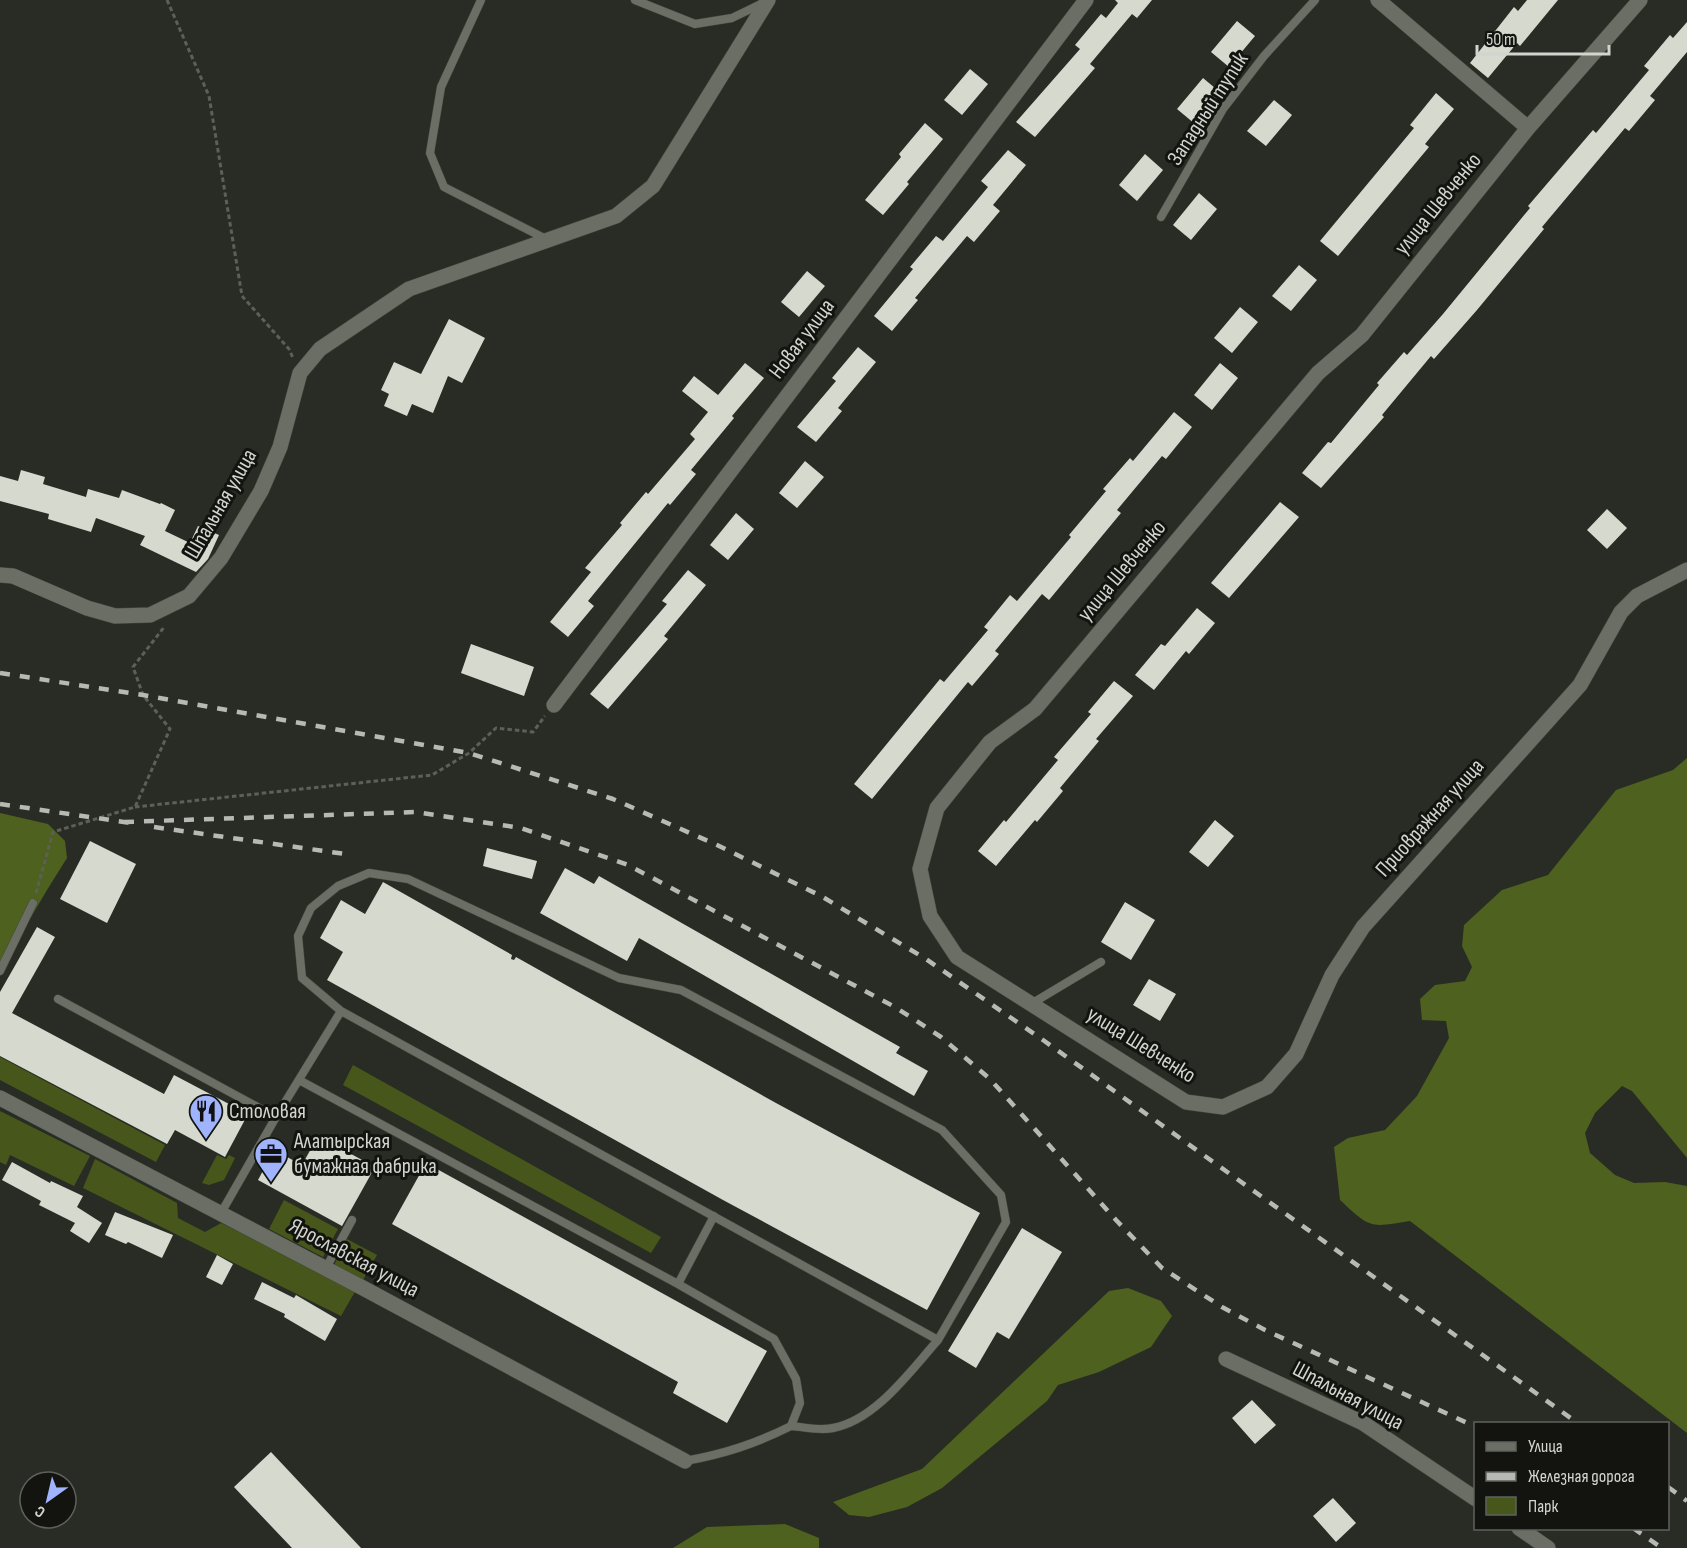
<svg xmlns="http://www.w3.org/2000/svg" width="1687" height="1548" font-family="'Sofia Sans Condensed',sans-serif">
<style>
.green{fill:#47571b}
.forest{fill:#4f611f}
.building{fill:#d5d9ce}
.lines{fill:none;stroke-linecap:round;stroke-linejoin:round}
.service-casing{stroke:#44473f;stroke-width:9}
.minor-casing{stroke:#44473f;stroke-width:16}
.path{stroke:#5d6058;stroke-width:3;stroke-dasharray:4.5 3;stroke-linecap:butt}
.service{stroke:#6a6e64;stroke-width:8}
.minor{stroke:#6a6e64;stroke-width:15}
.rail{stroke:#b7b9b4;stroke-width:4.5;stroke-dasharray:10 10;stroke-linecap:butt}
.labels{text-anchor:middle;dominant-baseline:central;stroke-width:6;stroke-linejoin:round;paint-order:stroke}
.street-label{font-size:22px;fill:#d2d4cf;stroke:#131410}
.poi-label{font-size:22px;fill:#d2d4cf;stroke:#131410;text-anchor:start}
</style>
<rect width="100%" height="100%" fill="#292c24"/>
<path class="green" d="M 0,1057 L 165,1145 L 156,1162 L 0,1080 Z
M 353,1065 L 661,1237 L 651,1253 L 343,1085 Z
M 0,1111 L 90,1156 L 74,1186 L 10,1155 L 6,1165 L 0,1162 Z
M 217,1155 L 226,1159 L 229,1155 L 235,1158 L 224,1180 L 209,1185 L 202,1183 Z
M 95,1159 L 177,1203 L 178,1218 L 205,1232 L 221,1223 L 356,1290 L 341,1316 L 83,1188 Z
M 284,1200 L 338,1229 L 323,1257 L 269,1229 Z
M 347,1239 L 377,1255 L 363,1280 L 334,1265 Z"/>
<path class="forest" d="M 1687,758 L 1687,1158 L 1632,1091 L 1622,1086 L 1595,1113 L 1585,1133 L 1590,1153 L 1615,1175 L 1634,1183 L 1665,1182 L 1687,1186 L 1687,1433 L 1410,1221 C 1369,1228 1370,1228 1340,1200 L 1334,1147 L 1348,1138 L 1385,1130 L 1417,1096 L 1449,1038 L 1446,1021 L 1422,1020 L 1420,999 L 1435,985 L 1465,981 L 1472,967 L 1462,946 L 1464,925 L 1502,890 L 1548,875 L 1616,790 L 1673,770 Z
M 0,813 L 48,824 L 65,841 L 67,858 L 47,890 L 0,970 Z
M 1128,1288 L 1161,1301 L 1172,1316 L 1151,1347 L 1099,1372 L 1058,1385 L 1047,1401 L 942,1488 L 907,1507 L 869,1517 L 849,1515 L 833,1502 L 922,1469 L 1109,1291 Z
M 785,1524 L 819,1538 L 819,1548 L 673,1548 L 707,1527 Z"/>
<path class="building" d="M 1115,0 L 1152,0 L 1137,18 L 1132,14 L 1090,64 L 1095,68 L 1035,137 L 1016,122 L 1080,49 L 1075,45 L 1101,14 L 1106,18 L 1118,3 Z
M 1527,0 L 1558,0 L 1520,46 L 1517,43 L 1488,78 L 1470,63 L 1514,7 L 1518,11 Z
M 1237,21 L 1255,36 L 1229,67 L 1211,52 Z
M 1687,22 L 1687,52 L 1650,96 L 1655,100 L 1629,131 L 1625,128 L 1542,227 L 1544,229 L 1477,310 L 1434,359 L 1431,356 L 1382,415 L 1384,417 L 1321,488 L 1302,473 L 1328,442 L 1331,443 L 1379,385 L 1377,383 L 1404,352 L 1407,355 L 1443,314 L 1530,208 L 1528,206 L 1593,130 L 1596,133 L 1649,70 L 1644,66 L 1670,35 L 1673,38 Z
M 970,69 L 988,84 L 962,115 L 944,100 Z
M 1203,78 L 1221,93 L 1195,124 L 1177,109 Z
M 1436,93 L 1454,109 L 1425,144 L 1429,147 L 1338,256 L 1320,241 L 1414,128 L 1410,125 Z
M 1274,100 L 1292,115 L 1266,146 L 1247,131 Z
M 925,123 L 943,139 L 907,182 L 909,184 L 883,215 L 865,200 L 901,157 L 899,154 Z
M 1008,150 L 1026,165 L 993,205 L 1000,211 L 974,242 L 967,236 L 915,298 L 918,300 L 892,331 L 874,316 L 913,269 L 910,267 L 936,236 L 943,241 L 988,187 L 981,181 Z
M 1145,154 L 1163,170 L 1137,201 L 1119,185 Z
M 1199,193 L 1217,209 L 1191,240 L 1173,225 Z
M 1299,265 L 1317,280 L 1291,311 L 1272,296 Z
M 807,271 L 825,286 L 799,317 L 781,302 Z
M 1240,307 L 1258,322 L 1232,353 L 1214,338 Z
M 449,319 L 485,338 L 462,383 L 448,376 L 433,413 L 412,404 L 407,416 L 384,406 L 389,394 L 381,390 L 394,362 L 421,374 Z
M 858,347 L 876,362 L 838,408 L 842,411 L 816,442 L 797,427 L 836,381 L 832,378 Z
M 745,363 L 764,378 L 732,416 L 734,418 L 691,470 L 696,474 L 670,505 L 668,503 L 588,601 L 594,606 L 568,637 L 550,622 L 591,572 L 585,568 L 622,525 L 620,523 L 646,492 L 648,494 L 695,439 L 690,434 L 708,412 L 682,391 L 694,376 L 718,395 Z
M 1220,363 L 1238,378 L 1212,410 L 1194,395 Z
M 1174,412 L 1192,427 L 1166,459 L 1162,456 L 1117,510 L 1121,513 L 1049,600 L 1042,594 L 995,651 L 999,654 L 972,686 L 968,682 L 872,799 L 854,784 L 940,679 L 944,682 L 988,630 L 984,627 L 1010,595 L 1017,601 L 1071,537 L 1069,535 L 1106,491 L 1103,489 L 1130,458 L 1133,461 Z
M 805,461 L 824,477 L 797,508 L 779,493 Z
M 21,470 L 45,477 L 43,484 L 86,497 L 88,489 L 119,498 L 122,490 L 160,504 L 161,503 L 175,510 L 165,531 L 190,543 L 198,526 L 219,535 L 208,559 L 196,572 L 140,545 L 145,536 L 96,518 L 91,532 L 48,519 L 49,514 L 0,501 L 0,476 L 18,481 Z
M 1280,502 L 1299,517 L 1229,598 L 1211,583 Z
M 1607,509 L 1627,528 L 1607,549 L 1587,530 Z
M 736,513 L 754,529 L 728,560 L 710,545 Z
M 688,570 L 706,585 L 664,636 L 668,639 L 608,709 L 590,694 L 667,604 L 662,601 Z
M 1197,608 L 1215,623 L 1189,654 L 1186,651 L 1154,690 L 1135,675 L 1161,644 L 1165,646 Z
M 471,644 L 534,667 L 524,696 L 461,673 Z
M 1114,681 L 1133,696 L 1096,739 L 1099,741 L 1060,788 L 1063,791 L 1037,822 L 1035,820 L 996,866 L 978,851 L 1004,820 L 1006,822 L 1058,760 L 1054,757 L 1091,714 L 1088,712 Z
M 1215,820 L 1234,836 L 1208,867 L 1189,852 Z
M 90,841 L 136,864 L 107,923 L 60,899 Z
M 487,848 L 537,861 L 532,879 L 483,866 Z
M 565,868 L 594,884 L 599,876 L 900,1047 L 896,1053 L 928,1071 L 914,1096 L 639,938 L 627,961 L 540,913 Z
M 383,882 L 512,955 L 511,959 L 514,960 L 516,957 L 776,1103 L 980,1213 L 927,1310 L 723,1200 L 327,980 L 343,952 L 320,938 L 341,900 L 365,914 Z
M 1125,902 L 1155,920 L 1131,960 L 1101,942 Z
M 37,927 L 55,937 L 12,1013 L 164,1094 L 174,1075 L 248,1114 L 225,1157 L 175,1130 L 167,1144 L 0,1056 L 0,992 Z
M 1149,979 L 1176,994 L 1160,1021 L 1133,1005 Z
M 318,1136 L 375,1167 L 342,1226 L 258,1180 L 274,1150 L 302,1165 Z
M 12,1162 L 50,1183 L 51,1181 L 83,1196 L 77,1207 L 102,1223 L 89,1243 L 70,1231 L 75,1223 L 39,1205 L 41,1201 L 2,1180 Z
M 426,1163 L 767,1351 L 727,1423 L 673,1393 L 678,1382 L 392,1224 Z
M 115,1212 L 173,1235 L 162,1258 L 128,1242 L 126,1244 L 105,1235 Z
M 1022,1228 L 1062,1252 L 1009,1339 L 997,1332 L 976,1368 L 948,1351 Z
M 217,1255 L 233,1264 L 222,1285 L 206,1277 Z
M 262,1282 L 294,1298 L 296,1295 L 337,1319 L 325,1341 L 284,1317 L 285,1314 L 254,1299 Z
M 1252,1400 L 1276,1425 L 1255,1444 L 1232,1418 Z
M 271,1452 L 361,1548 L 292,1548 L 234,1487 Z
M 1333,1498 L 1356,1523 L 1336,1542 L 1313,1516 Z"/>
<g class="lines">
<defs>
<path id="service" d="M 481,0 L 441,87 L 430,153 L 444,187 L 546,239
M 635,0 L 695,24 L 732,18 L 763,3
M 1161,217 L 1223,109 L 1264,56 L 1315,0
M 0,971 L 33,903
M 58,999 L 276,1117
M 1031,1004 L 1101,962
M 299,1080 L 678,1284
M 221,1213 L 276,1117 L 341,1011 L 938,1340 L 1006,1222 L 1001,1195 L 942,1130 L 681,990 L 619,978 L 408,879 L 369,873 L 338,886 L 311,908 L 298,936 L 302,978 L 341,1011
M 326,1268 L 352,1220
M 791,1426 C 804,1427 820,1431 833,1428 C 876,1420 911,1370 938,1340
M 685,1461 C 724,1454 755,1444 791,1426 L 800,1403 L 796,1379 L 774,1339 L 678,1284 L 714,1216"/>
<path id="minor" d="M 1378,0 L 1528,128
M 1640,0 L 1528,128 L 1362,335 L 1318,373 L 1035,709 L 990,742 L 937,808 L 920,869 L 930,916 L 957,957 L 1186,1102 L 1223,1107 L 1267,1087 L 1296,1054 L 1332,975 L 1363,927 L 1580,685 L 1621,612 L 1637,596 L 1687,570
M 0,575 L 13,576 L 87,608 L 115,616 L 150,615 L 189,596 L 221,558 L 261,491 L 280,447 L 300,373 L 320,349 L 409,289 L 616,216 L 653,186 L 768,0
M 554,705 L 1086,0
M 0,1098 L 363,1288 L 685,1461
M 1226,1359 L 1363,1423 L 1476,1499
M 1519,1528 L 1548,1548"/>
</defs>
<use href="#service" class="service-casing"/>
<use href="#minor" class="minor-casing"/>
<path class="path" d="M 167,0 L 209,96 L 242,296 L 289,349 L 293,358
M 135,807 L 432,775 L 469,753 L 496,728 L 533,732 L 545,716
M 36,893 L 53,832 L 135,807 L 170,729 L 143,695 L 133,667 L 165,626"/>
<use href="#service" class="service"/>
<use href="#minor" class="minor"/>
<path class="rail" d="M 0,673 L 143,695 L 469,753 L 613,799 L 717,845 L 821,896 L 926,959 L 1043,1040 L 1579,1424
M 0,804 L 131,823
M 124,822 L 415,812 L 521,828 L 628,865 L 895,1007 L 941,1037 L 990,1079 L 1116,1220 L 1162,1268 L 1222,1307 L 1265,1330 L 1476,1427
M 154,827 L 345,854
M 1668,1487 L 1687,1501
M 1633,1528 L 1662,1548"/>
</g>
<defs>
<symbol id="restaurant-pin" viewBox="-11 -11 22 30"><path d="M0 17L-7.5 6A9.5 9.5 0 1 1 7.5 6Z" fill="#a0b3fd" stroke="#131410"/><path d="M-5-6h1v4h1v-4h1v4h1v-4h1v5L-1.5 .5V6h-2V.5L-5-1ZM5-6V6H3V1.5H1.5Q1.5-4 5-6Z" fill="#111"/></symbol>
<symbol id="office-pin" viewBox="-11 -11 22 30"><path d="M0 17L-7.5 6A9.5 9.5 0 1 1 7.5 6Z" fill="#a0b3fd" stroke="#131410"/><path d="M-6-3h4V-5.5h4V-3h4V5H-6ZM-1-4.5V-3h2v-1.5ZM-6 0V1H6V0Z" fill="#111"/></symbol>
</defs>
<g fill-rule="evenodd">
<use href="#restaurant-pin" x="187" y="1092" width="38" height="52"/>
<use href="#office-pin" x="252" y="1135" width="38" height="52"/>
</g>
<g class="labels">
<g class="street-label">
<text transform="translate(1208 109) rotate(-57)">Западный тупик</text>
<text transform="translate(1438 204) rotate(-51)">улица Шевченко</text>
<text transform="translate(802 339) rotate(-53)">Новая улица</text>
<text transform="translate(221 504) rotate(-60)">Шпальная улица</text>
<text transform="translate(1122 571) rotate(-50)">улица Шевченко</text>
<text transform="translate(1430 818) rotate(-48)">Приовражная улица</text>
<text transform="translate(1141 1045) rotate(32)">улица Шевченко</text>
<text transform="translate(354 1258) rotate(28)">Ярославская улица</text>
<text transform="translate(1348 1396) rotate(28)">Шпальная улица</text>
</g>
<g class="poi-label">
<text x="229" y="1111">Столовая</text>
<text x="294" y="1141">Алатырская<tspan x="294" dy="25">бумажная фабрика</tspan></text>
</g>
</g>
<rect x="1474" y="1422" width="195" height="108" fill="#131410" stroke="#5f615c" stroke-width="1.5"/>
<rect x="1486" y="1442" width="30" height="9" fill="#6a6e64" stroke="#5f615c" stroke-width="1.5"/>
<text x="1528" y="1452" font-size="18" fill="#d2d4cf">Улица</text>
<rect x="1486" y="1472" width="30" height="9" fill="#b7b9b4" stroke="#5f615c" stroke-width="1.5"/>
<text x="1528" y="1482" font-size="18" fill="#d2d4cf">Железная дорога</text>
<rect x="1486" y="1497" width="30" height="18" fill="#47571b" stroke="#5f615c" stroke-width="1.5"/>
<text x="1528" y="1512" font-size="18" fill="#d2d4cf">Парк</text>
<g transform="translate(48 1500) rotate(214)"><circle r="28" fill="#131410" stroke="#5f615c" stroke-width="1.5"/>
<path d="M0-4.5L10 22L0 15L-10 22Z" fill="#a0b3fd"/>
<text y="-9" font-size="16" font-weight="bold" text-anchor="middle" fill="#d2d4cf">С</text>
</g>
<path d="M1477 45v9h132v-9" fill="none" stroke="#d2d4cf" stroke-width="3"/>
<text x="1486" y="45" font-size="18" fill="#d2d4cf" stroke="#131410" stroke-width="4.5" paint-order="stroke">50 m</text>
</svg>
